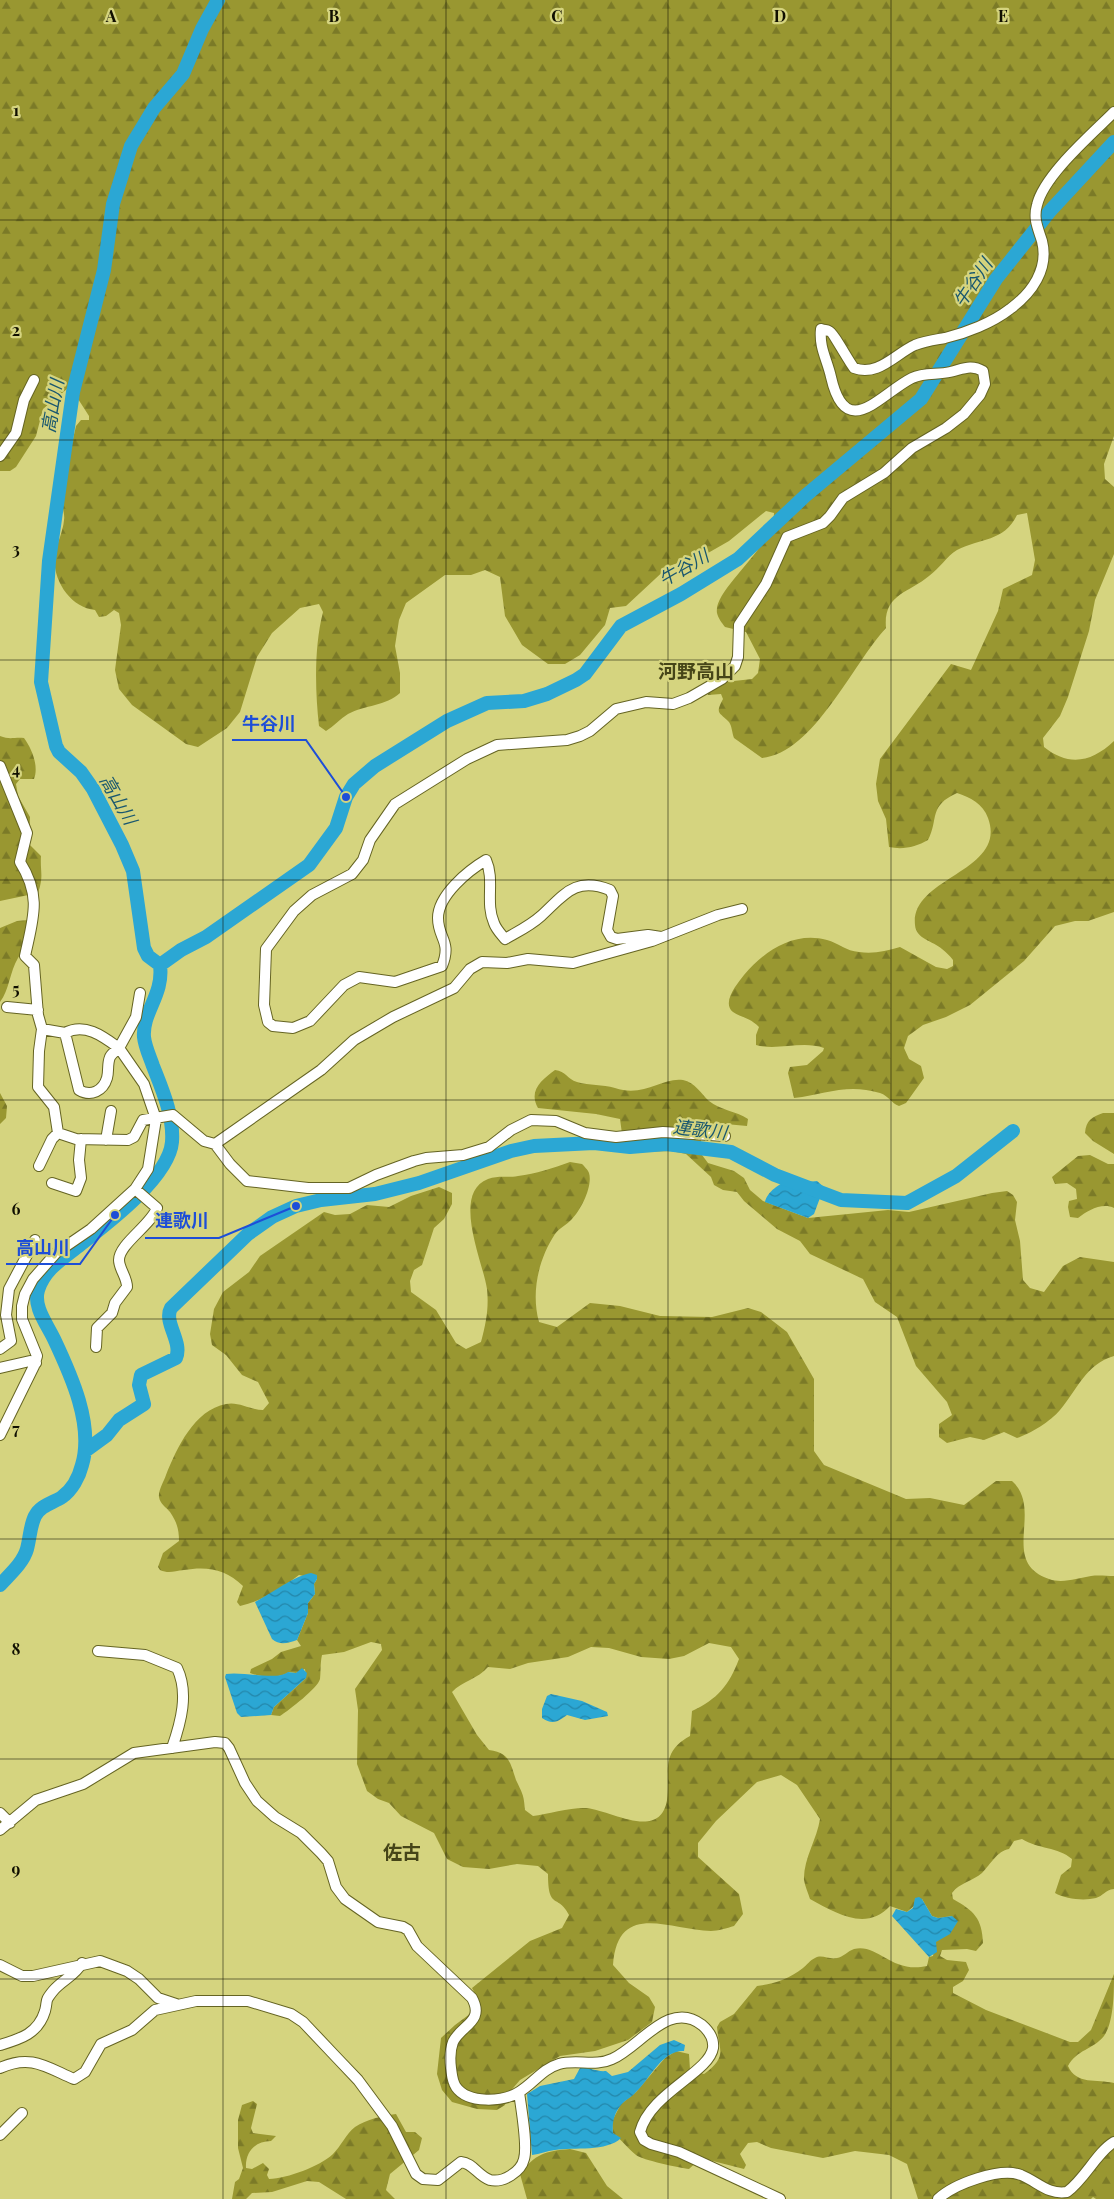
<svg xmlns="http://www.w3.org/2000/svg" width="1114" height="2199" font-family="'Playfair Display','Noto Sans JP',serif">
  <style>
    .forest { fill: url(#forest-firs); fill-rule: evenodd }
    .water { fill: url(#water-waves) }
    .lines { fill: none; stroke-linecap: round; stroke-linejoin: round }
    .river { stroke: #2ba7d4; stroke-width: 14 }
    .minor-casing { stroke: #656423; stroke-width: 12 }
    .minor { stroke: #fff; stroke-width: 10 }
    .grid { fill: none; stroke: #100f00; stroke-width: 1; stroke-opacity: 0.55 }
    .labels { text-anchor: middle; stroke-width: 4.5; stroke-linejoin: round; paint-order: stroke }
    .water-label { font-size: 18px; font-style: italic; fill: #19576f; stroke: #d5d47f }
    .quarter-label { font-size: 19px; font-weight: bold; fill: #464518; stroke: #d5d47f }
    .grid-label { font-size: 16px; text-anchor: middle; font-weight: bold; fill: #100f00; stroke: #d5d47f; stroke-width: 4.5; stroke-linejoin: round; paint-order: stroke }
    .leader { fill: none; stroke: #1d4ed8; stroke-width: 2 }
    .callout-dot { fill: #1d4ed8; stroke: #d5d47f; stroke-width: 2 }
    .callout-label { font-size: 18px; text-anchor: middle; font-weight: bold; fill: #1d4ed8; stroke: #d5d47f; stroke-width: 4.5; stroke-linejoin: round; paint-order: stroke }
  </style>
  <defs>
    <pattern id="forest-firs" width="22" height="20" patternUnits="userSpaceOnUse" patternTransform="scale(1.25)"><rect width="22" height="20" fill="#999731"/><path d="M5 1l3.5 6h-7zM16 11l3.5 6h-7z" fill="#7b7a27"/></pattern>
    <pattern id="water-waves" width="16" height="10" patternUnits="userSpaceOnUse" patternTransform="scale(1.25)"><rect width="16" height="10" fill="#2ba7d4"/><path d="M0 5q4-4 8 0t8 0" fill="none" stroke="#2386aa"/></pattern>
  </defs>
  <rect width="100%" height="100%" fill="#d5d47f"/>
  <path class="forest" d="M 0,0 L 1114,0 L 1114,436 L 1104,464 L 1105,479 L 1114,487 L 1114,554 L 1095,600 L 1089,631 L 1068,697 L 1060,716 L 1043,738 L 1044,747 C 1069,767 1092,762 1114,741 L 1114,912 L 1088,921 L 1075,921 L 1055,926 L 1024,961 L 970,1005 L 946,1017 L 923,1025 L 908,1036 L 904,1048 L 909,1059 L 921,1066 L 924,1078 L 906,1103 L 899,1106 C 891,1103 889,1096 880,1093 C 847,1083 826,1094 794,1098 L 788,1073 L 790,1067 L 807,1065 L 823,1051 L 824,1048 C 802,1040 778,1051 756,1045 L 756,1035 L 759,1027 C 749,1017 742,1018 733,1012 C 721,1002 738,983 744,975 C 764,951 794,931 827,940 C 838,943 846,951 859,952 C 874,954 886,951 900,947 L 936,967 L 947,969 L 953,966 L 953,960 C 950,956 946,952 942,949 C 933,941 916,939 915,925 C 910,877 1008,872 988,818 C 983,804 970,797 957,793 C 928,806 939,819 928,840 C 916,847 903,850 889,847 L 886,819 L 878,801 L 876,784 L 880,759 L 951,664 L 971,670 L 998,611 L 1003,589 L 1032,575 L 1035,560 L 1027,513 L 1017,515 C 1004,542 980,538 957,550 C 947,556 939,569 929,576 C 909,593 883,594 886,628 C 853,663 814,753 762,758 L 734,738 C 732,733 732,726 729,722 C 719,712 715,714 723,699 L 721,694 L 708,695 L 706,689 L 725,682 L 752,679 L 758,673 L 760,659 L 746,632 L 725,627 C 722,623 718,618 717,613 C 713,589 774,548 774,513 L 766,511 L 729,541 L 708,553 L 669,566 L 626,606 L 610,608 L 605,625 L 580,655 L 565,664 L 548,664 L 522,645 L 505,616 L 500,577 L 485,570 L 471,575 L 445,575 L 406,603 L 399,620 L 395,646 L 400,673 L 400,693 C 386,706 365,705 348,714 C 340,719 334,726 326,731 L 319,726 C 315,690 314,647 323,612 L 319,604 L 300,608 L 272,633 L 257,657 L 240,712 L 227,728 L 198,747 L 186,744 L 132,705 L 119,689 L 115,670 L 121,625 L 119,613 L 114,610 L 106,616 L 99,617 L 95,610 C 70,608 51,578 55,554 C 57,543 63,532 64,520 C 65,514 62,508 62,501 C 62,476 71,450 76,426 L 81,420 L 89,420 L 89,416 L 71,388 L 67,389 L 43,409 L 36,436 L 16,467 L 10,471 L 0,471 Z
    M 0,736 C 10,740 14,737 24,738 C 32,749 39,766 34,779 L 20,779 L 16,784 L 18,796 L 30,817 L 29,844 L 41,856 C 40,872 44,876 38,893 L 0,901 Z
    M 28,920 L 35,924 C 40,937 24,947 18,958 C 10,971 9,991 0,1002 L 0,928 L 17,921 Z
    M 555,1070 C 566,1071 567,1079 577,1082 C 590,1086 602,1084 615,1088 C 644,1098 662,1077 683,1080 C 695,1082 701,1094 709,1101 C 720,1110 736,1111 748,1119 L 747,1126 L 715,1123 L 704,1127 L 701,1141 L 702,1155 L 708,1163 L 734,1171 L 744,1178 L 750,1190 L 763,1201 L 808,1218 L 888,1210 L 909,1212 L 992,1193 L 1007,1191 L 1013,1195 L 1017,1202 L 1015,1220 L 1020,1241 L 1023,1280 L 1030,1288 L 1044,1292 L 1063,1266 L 1080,1257 L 1114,1262 L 1114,1356 C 1086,1364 1077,1390 1060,1410 C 1051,1421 1030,1434 1017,1438 L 1004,1432 L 984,1440 L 970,1437 L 947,1443 L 939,1437 L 939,1424 L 952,1415 L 947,1402 L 916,1366 L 897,1317 L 875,1302 L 863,1279 L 810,1254 L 800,1241 L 777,1229 L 744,1201 L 737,1192 L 723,1190 L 714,1185 L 711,1177 L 686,1154 L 671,1151 L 641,1152 L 628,1150 L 623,1141 L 620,1119 L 596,1114 L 538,1108 C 528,1090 542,1080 555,1070 Z
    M 0,1093 L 7,1106 L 6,1118 L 0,1124 Z
    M 1103,1113 L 1114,1113 L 1114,1154 L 1093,1141 L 1085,1133 C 1086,1120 1092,1117 1103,1113 Z
    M 1090,1155 L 1108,1164 L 1114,1164 L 1114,1208 C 1102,1202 1087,1211 1078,1218 L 1070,1217 L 1068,1207 L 1069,1201 L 1077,1199 L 1076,1189 L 1067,1183 L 1055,1184 L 1052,1177 L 1078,1156 Z
    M 570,1162 L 582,1164 C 584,1166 588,1170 589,1173 C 593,1186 581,1210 572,1219 C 567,1225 559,1228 555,1234 C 538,1260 531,1293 539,1322 L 557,1327 L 590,1303 L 620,1306 L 660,1316 L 712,1317 L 748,1308 L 761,1312 L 787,1332 L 814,1379 L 814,1451 L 824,1465 L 906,1499 L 930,1498 L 964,1505 L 996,1481 L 1012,1481 C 1044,1510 999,1562 1049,1579 C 1063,1584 1077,1578 1091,1576 C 1098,1575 1107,1576 1114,1576 L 1114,1889 C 1105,1890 1103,1896 1096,1898 C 1084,1901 1065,1899 1055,1893 L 1061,1875 L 1071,1867 L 1072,1859 C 1058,1847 1038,1849 1022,1839 L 1014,1841 L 1009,1849 C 997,1851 991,1864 982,1873 C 973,1881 959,1883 952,1893 L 953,1899 C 974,1911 982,1918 983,1943 L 976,1951 L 967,1949 L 942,1950 L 940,1956 L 947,1960 L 966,1962 L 969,1970 L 963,1981 L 953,1987 L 953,1993 L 986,2010 L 1070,2042 L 1078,2042 L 1091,2030 L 1114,1974 C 1114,1992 1114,2022 1104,2036 C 1094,2049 1076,2050 1068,2066 C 1076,2085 1097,2079 1114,2083 L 1114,2199 L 1096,2199 L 1093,2197 L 1091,2199 L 918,2199 L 907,2164 L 889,2155 L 855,2151 L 823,2158 L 771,2148 L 757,2142 L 748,2143 L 740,2154 L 746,2165 L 744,2169 L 701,2158 L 689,2169 C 680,2168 642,2160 636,2155 C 627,2148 622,2140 613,2133 L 612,2121 L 621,2104 L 636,2092 L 665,2058 L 676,2051 L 689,2054 L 690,2070 L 704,2074 C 728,2056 719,2051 717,2027 L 720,2022 L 734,2014 L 757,1986 C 774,1984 789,1979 803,1968 C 807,1965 810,1960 815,1958 C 822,1954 829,1960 837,1958 C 843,1957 848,1951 854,1949 C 878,1943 891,1974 927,1966 L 929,1957 L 933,1956 L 935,1943 L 952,1916 L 938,1918 L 932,1916 L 922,1899 L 907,1912 L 890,1906 C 866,1932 836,1913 810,1899 C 808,1893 805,1886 804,1880 C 803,1860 817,1839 820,1819 L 797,1785 L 781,1775 L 757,1782 L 716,1821 L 698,1843 L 698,1857 L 739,1894 L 743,1914 L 734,1926 C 727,1928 718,1931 711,1931 C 669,1930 618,1900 613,1965 L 629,1983 L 649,1997 L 655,2007 L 652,2022 L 628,2040 L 595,2051 L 560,2056 L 520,2080 L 508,2094 L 505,2105 L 497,2110 L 477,2109 L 452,2102 L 442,2090 L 437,2074 L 441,2038 L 455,2025 L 478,2008 L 478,1999 L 472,1988 L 530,1941 L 562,1928 L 569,1915 C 558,1893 548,1911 548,1874 L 538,1866 L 517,1864 L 489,1869 L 463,1867 L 447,1859 L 434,1833 L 401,1816 L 389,1803 L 378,1799 L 367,1791 L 357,1764 L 358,1710 L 355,1689 L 382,1650 L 381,1644 L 371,1642 L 344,1652 L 322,1655 C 320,1664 321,1671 320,1679 C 318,1688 289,1710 280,1716 L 271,1715 L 274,1707 L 306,1678 L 305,1669 L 296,1673 L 289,1672 C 279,1679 260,1677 250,1673 L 251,1669 L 272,1659 L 281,1652 L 301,1646 L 297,1640 L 308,1613 L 308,1603 L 315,1594 L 314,1584 L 317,1579 L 299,1575 C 281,1589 262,1601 240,1606 L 237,1602 L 243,1586 C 226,1569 207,1566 184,1570 C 174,1571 169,1574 160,1570 L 158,1567 L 163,1553 L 179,1541 C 179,1530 177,1522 170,1512 C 166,1507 160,1504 159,1497 C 158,1491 164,1481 166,1475 C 177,1448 194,1410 226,1404 C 238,1401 251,1410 263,1410 L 269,1403 L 258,1382 L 242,1375 L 226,1355 L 212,1345 L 210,1334 L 214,1309 L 223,1292 L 249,1272 L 260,1256 L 324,1212 L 335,1215 L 350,1214 L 367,1205 L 389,1207 L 411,1196 L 439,1187 L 452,1193 L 452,1204 L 444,1219 L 434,1228 L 422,1265 L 414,1270 L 410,1281 L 411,1292 L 436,1310 L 456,1343 L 466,1349 L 481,1342 C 486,1323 489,1308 487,1289 C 483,1262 451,1193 488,1179 C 499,1175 507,1178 518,1176 C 536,1174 553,1168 570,1162 ZM 709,1643 L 731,1647 L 739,1659 C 729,1685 718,1699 692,1711 L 690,1736 C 659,1753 671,1772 667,1800 C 660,1842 611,1810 586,1808 C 573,1807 547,1814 533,1816 L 525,1810 C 524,1794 522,1793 516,1780 C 510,1763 510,1753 489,1750 L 477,1735 L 452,1692 C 462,1681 478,1679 488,1667 L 510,1669 L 528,1663 L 568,1657 L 591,1647 L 609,1648 L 641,1657 L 669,1659 L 684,1656 Z
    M 253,2101 L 257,2104 L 251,2128 L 253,2133 L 276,2136 L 271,2141 C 255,2141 245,2152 246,2168 L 252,2169 L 263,2163 L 269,2169 L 267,2175 L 269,2179 C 288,2178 319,2167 333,2154 C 341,2146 346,2134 355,2127 C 367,2119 382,2116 396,2114 L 406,2132 L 415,2132 L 422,2138 L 419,2150 L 390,2174 L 386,2190 L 395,2199 L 346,2199 L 319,2182 L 307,2181 L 272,2192 L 252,2193 L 246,2199 L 232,2199 L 235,2182 L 239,2179 L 243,2168 L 238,2148 L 238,2120 L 242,2105 Z
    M 570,2149 L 586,2153 L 607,2186 L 623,2199 L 527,2199 L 520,2174 C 535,2154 545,2151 570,2149 Z"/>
  <path class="water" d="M 789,1180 L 797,1183 L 817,1181 L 824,1187 L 814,1214 L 808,1218 L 765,1202 C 767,1192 780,1183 789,1180 Z
    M 311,1573 L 317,1575 L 317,1579 L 314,1584 L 315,1594 L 308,1603 L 308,1613 L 297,1640 C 288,1643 280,1646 272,1639 L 255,1602 C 272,1593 294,1576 311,1573 Z
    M 302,1668 L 307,1673 L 306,1678 L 274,1707 L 271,1715 L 241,1717 L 237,1713 L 225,1677 L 226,1674 C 243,1671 277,1681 288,1672 L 296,1673 Z
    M 551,1694 L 582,1701 L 607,1712 L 608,1716 L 585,1720 L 567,1715 C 558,1722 552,1725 542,1718 L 542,1709 L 547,1696 Z
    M 919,1897 L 922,1899 L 932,1916 L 938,1918 L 952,1916 L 958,1921 L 950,1934 L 936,1942 L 937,1952 L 929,1957 L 892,1916 L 896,1909 L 907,1912 L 913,1908 L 915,1898 Z
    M 674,2040 L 685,2045 L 684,2051 C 662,2050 650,2079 636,2092 C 632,2097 625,2100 621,2105 C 614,2114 612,2122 613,2133 L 621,2138 C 607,2152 574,2147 555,2150 C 547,2151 540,2154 532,2155 L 527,2094 L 540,2086 L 574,2079 L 580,2068 C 590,2067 596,2072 606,2071 L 612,2076 L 628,2072 L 660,2045 Z"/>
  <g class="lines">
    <path class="river" d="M 160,965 L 181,950 L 206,937 L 309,865 L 336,828 L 346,797 L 354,784 L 375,766 L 447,721 L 487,703 L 524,701 L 547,694 L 576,680 L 585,674 L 621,626 L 681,594 L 738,559 L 805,496 L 921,399 L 996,279 L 1050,211 L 1114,142
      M 85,1451 L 107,1435 L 119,1420 L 144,1404 L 139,1385 L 141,1375 L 176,1358 C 183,1342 163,1322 171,1308 L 248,1234 L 272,1217 L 296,1206 L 321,1200 L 375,1194 L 419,1183 L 511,1151 L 534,1146 L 594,1143 L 630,1147 L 666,1144 L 731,1152 L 775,1175 L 841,1200 L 907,1203 L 956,1176 L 1013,1131
      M 0,1585 C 10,1574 23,1563 27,1549 C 30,1538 30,1526 35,1516 C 41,1505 53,1503 62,1497 C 72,1490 79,1477 82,1465 C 94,1425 71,1375 54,1339 C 47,1324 33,1307 38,1290 C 45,1268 64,1258 81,1244 C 108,1223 169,1177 172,1142 C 174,1116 162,1089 153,1066 C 150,1057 145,1047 144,1037 C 142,1012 164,995 160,965 L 148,956 L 144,948 L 133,871 L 122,845 L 93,789 L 81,772 L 59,752 L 56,746 L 41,682 L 49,561 L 73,392 L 104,270 L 113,204 L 131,146 L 154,108 L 183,74 L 202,29 L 218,0"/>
    <g class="minor-casing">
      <path id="minor" d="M 0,456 L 16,433 L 24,400 L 34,380
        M 0,766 L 27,833 L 20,862 C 42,897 33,918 25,956 L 34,965 L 38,1015 L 42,1029 L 39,1051 L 38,1087 L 54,1107 L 58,1133 L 76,1139 L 128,1140 L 134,1137 L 143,1120 L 173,1115 L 204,1141 L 215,1144 L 230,1164 L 247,1181 L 308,1188 L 349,1188 L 376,1175 L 414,1161 L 426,1158 L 463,1155 L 489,1147 L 511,1130 L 531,1120 L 556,1121 L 585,1133 L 616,1137 L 663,1132 L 725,1136
        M 661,937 L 648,935 L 617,939 L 611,937 L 607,930 L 613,896 L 610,890 C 575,876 564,895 541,916 C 530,926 517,932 505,939 C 501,934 496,929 494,923 C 485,903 495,880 486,860 C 469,870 438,895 438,918 C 438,939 452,941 442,966 L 395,982 L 359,977 L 344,985 L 310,1021 L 293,1028 L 273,1026 L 268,1022 L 264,1005 L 266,949 L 294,911 L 312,895 L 352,874 L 363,860 L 370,840 L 395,804 L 467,759 L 497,745 L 567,740 L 580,736 L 590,731 L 616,709 L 646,702 L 673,704 L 689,698 L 722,679 L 735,666 L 738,657 L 739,625 L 766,584 L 787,537 L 823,523 L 830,516 L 843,498 L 884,473 L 912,448 L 946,428 L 964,414 L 980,395 L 985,384 L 983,371 C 971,364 963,369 950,372 C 938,375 924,372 912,378 C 880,394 846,443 831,377 C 827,359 819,348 821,329 C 824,330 826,330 829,331 C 833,332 849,362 854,368 C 878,377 895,354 915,345 C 925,341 934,340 945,338 C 966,333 992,323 1010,309 C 1032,293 1049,269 1042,241 C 1038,228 1033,219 1037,205 C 1044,175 1092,134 1114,112
        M 7,1007 L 38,1010
        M 42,1029 L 65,1033 L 79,1090 C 91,1097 103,1091 107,1078 C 109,1071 107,1064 110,1057 C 112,1053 116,1051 119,1048 C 104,1037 85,1022 65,1033
        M 106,1140 L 111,1111
        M 215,1144 L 321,1070 L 354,1040 L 393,1017 L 454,988 L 470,969 L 482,962 L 507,963 L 528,959 L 573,963 L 652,941 L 718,915 L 742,909
        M 39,1166 L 52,1139 L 58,1133
        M 52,1183 L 76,1191 L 81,1178 L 79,1160 L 81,1139
        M 96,1347 L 97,1328 L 112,1313 L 115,1303 L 127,1287 C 127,1277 119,1269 119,1260 C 119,1244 151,1225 157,1208 L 135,1189
        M 0,1349 L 11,1341 L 6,1315 L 9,1289 L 35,1240
        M 0,1368 L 30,1361 L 36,1363
        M 0,1435 L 34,1366 L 37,1356 L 22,1319 L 22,1306 L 25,1294 L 33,1279 L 56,1253 L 91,1229 L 135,1189 L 148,1169 L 156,1119 L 144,1084 L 119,1048 L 136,1017 L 140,993
        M 98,1651 L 145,1655 L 177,1668 C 189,1693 181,1722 172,1748
        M 0,1813 L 10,1823
        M 0,1830 L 36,1800 L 83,1784 L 134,1753 L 215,1742 L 225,1743 L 229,1748 L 245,1783 L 257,1801 L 275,1817 L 301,1833 L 321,1853 L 328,1861 L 336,1887 L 345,1899 L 378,1922 L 403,1927 L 408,1930 L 417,1946 L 472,1998 C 485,2022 461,2025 453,2042 C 450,2050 450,2060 451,2068 C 452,2075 452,2081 456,2087 C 468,2104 503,2102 519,2092 C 534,2083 542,2069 559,2064 C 577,2059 595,2067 612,2059 C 640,2047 669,1999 702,2025 C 709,2031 714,2039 713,2048 C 709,2073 650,2093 640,2132 L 644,2140 L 651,2144 L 679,2152 L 780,2199
        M 0,1965 L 22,1976 L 33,1976 L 100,1961 L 127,1971 L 139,1979 L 158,1998 L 176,2004
        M 0,2045 C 20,2039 38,2034 45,2011 C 48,2000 44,2002 53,1991 C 62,1980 75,1976 82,1963
        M 0,2068 C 31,2054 46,2067 74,2079 L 85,2072 L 101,2044 L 132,2030 L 155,2010 L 196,2001 L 248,2001 L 291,2014 L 303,2022 L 338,2059 L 358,2080 L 392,2126 L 416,2174 L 423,2179 L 438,2180 L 461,2162 C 473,2163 478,2176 490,2180 C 503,2183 521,2172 524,2159 C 528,2145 521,2108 519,2092
        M 0,2135 L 22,2113
        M 938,2199 C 954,2184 1000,2167 1021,2175 C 1038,2182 1048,2195 1067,2192 C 1085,2179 1097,2152 1114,2142"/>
    </g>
    <use href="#minor" class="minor"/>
  </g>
  <path class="grid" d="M 223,0 L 223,2199M 446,0 L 446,2199M 668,0 L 668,2199M 891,0 L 891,2199M 0,220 L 1114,220M 0,440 L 1114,440M 0,660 L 1114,660M 0,880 L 1114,880M 0,1100 L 1114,1100M 0,1319 L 1114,1319M 0,1539 L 1114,1539M 0,1759 L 1114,1759M 0,1979 L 1114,1979"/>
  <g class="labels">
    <g class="water-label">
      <text transform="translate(973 283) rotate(-56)" y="6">牛谷川</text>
      <text transform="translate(53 406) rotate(-80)" y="6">高山川</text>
      <text transform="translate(684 568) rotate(-30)" y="6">牛谷川</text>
      <text transform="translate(118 800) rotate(60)" y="6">高山川</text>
      <text transform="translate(700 1130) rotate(7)" y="6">連歌川</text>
    </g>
    <g class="quarter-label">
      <text x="696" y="678">河野高山</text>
      <text x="402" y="1859">佐古</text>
    </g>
  </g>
  <g class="grid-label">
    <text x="111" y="22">A</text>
    <text x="334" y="22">B</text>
    <text x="557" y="22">C</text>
    <text x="780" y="22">D</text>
    <text x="1003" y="22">E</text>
    <text x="16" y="116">1</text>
    <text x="16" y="336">2</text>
    <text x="16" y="555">3</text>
    <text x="16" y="775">4</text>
    <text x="16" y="995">5</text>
    <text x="16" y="1215">6</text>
    <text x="16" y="1435">7</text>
    <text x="16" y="1655">8</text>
    <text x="16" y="1875">9</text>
  </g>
  <path class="leader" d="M346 797L306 740H232M296 1206L219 1238H145M115 1215L80 1264H6"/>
  <g class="callout-dot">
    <circle cx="346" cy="797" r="5"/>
    <circle cx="296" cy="1206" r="5"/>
    <circle cx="115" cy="1215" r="5"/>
  </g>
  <g class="callout-label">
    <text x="269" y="730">牛谷川</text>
    <text x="182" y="1227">連歌川</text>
    <text x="43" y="1254">高山川</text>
  </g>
</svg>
